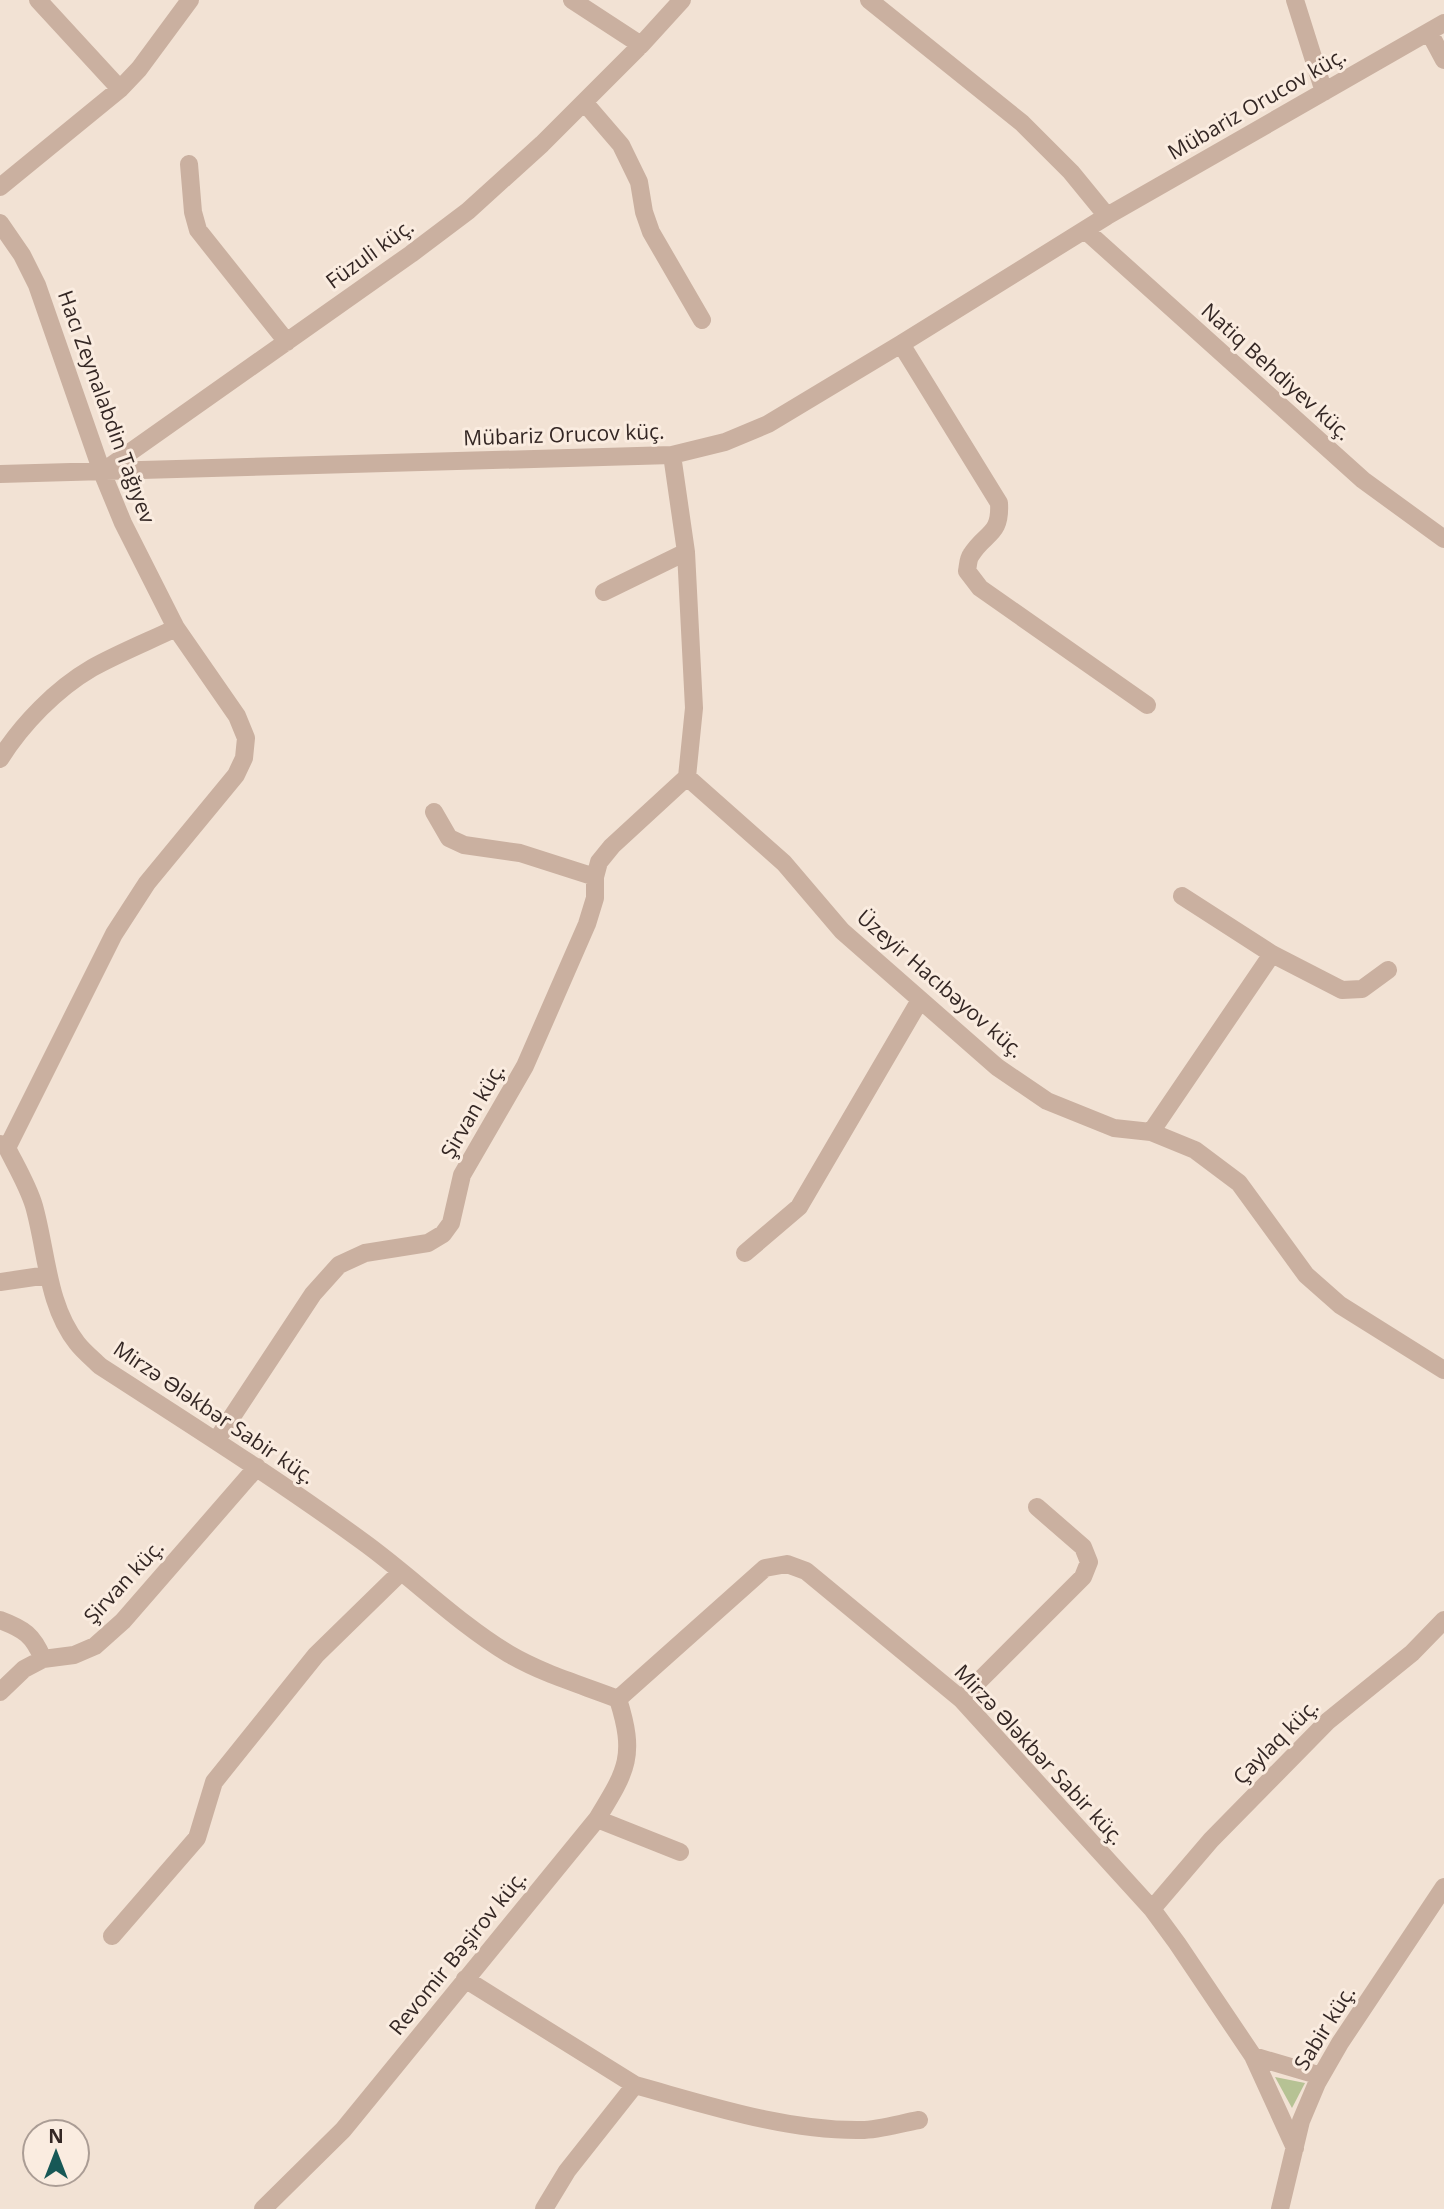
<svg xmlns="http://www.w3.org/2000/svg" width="1444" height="2209" font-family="'Open Sans',sans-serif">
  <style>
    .green { fill: #b6c294 }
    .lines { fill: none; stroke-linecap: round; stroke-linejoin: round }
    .minor { stroke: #cab0a0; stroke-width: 18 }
    .labels { text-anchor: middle; stroke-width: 6; stroke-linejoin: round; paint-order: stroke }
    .street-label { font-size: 21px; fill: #342724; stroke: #faece0 }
  </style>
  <rect width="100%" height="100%" fill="#f2e2d4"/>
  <path class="green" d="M 1275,2077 L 1305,2083 L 1292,2108 Z"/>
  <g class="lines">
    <path class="minor" d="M 38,0 L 120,89
      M 572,0 L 641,45
      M 869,0 L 1022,123 L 1071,172 L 1107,216
      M 1295,0 L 1324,92
      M 1429,32 L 1444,60
      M 584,102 L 621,145 L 639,182 L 644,212 L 651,232 L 702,320
      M 189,164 L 193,212 L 198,230 L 287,342
      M 0,187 L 120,89 L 139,69 L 190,0
      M 0,223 L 22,255 L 37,285 L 102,472 L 123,523 L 176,628 L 237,716 L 246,738 L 244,758 L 236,775 L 147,883 L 114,934 L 7,1148
      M 1085,230 L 1363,480 L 1444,539
      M 901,344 L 999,503 C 1001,536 985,532 971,555 C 968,559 968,566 967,571 L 980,588 L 1147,705
      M 672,455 L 686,552 L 694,708 L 687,777 L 784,863 L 842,931 L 997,1067 L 1047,1101 L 1114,1128 L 1151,1132 L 1195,1150 L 1239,1183 L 1306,1275 L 1340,1305 L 1444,1370
      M 102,472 L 411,254 L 468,211 L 542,144 L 641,45 L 682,0
      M 0,474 L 672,455 L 725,442 L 768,424 L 901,344 L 1107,216 L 1444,23
      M 604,592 L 686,552
      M 0,759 C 22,724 56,689 92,668 C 119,653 149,641 176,628
      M 434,812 L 449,838 L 464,845 L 520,853 L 595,877
      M 1182,896 L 1272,954 L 1342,990 L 1362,989 L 1388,970
      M 1151,1132 L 1272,954
      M 0,1144 L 7,1148 C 16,1166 28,1186 34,1206 C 47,1252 47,1305 77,1343 C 84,1352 93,1359 100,1366 C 188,1423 277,1479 362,1541 C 412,1577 456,1622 509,1654 C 543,1674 582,1685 618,1699 L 765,1568 L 787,1564 L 806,1571 L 961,1699 L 1152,1909 L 1177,1943 L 1253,2056
      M 745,1253 L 799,1207 L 920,1000
      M 0,1282 L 48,1275
      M 216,1441 L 313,1294 L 339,1265 L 365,1253 L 428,1243 L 443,1234 L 451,1223 L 462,1175 L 525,1066 L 587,924 L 595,898 L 595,877 L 599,862 L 612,846 L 687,777
      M 0,1620 C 24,1629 33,1635 43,1659
      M 0,1692 L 24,1669 L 43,1659 L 74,1655 L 95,1646 L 123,1621 L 257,1467
      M 961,1699 L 1083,1577 L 1089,1562 L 1083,1547 L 1037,1507
      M 597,1819 L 680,1852
      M 1152,1909 L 1211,1840 L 1328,1721 L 1412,1653 L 1444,1620
      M 112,1936 L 197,1838 L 214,1782 L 316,1655 L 401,1572
      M 465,1979 L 635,2085
      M 1295,2148 L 1253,2056 L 1321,2076
      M 263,2209 L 343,2130 L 597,1819 C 627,1770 636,1756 618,1699
      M 544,2209 L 567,2171 L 635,2085 C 708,2105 785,2131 861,2130 C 880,2130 901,2123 919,2120
      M 1280,2209 L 1301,2121 L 1317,2083 L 1340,2043 L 1444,1887"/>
  </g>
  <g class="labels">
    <g class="street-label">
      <text transform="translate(1257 104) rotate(-30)" y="7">Mübariz Orucov küç.</text>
      <text transform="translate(370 254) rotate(-36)" y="7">Füzuli küç.</text>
      <text transform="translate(1276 372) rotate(42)" y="7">Natiq Behdiyev küç.</text>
      <text transform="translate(106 407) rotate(70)" y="7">Hacı Zeynalabdin Tağıyev</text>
      <text transform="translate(564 435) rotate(-2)" y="7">Mübariz Orucov küç.</text>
      <text transform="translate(940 984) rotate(41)" y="7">Üzeyir Hacıbəyov küç.</text>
      <text transform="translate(473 1111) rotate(-60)" y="7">Şirvan küç.</text>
      <text transform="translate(214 1413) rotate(34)" y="7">Mirzə Ələkbər Sabir küç.</text>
      <text transform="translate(124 1582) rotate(-47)" y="7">Şirvan küç.</text>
      <text transform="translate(1276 1742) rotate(-45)" y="7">Çaylaq küç.</text>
      <text transform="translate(1039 1755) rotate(47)" y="7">Mirzə Ələkbər Sabir küç.</text>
      <text transform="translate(458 1953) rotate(-51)" y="7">Revomir Bəşirov küç.</text>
      <text transform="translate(1325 2028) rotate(-58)" y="7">Sabir küç.</text>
    </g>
  </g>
  <g transform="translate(56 2153)"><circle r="33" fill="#faece0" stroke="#ab9d95" stroke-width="2"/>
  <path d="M0-5L12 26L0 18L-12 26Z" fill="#175856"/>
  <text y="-10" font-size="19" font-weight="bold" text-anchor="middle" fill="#342724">N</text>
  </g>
</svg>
